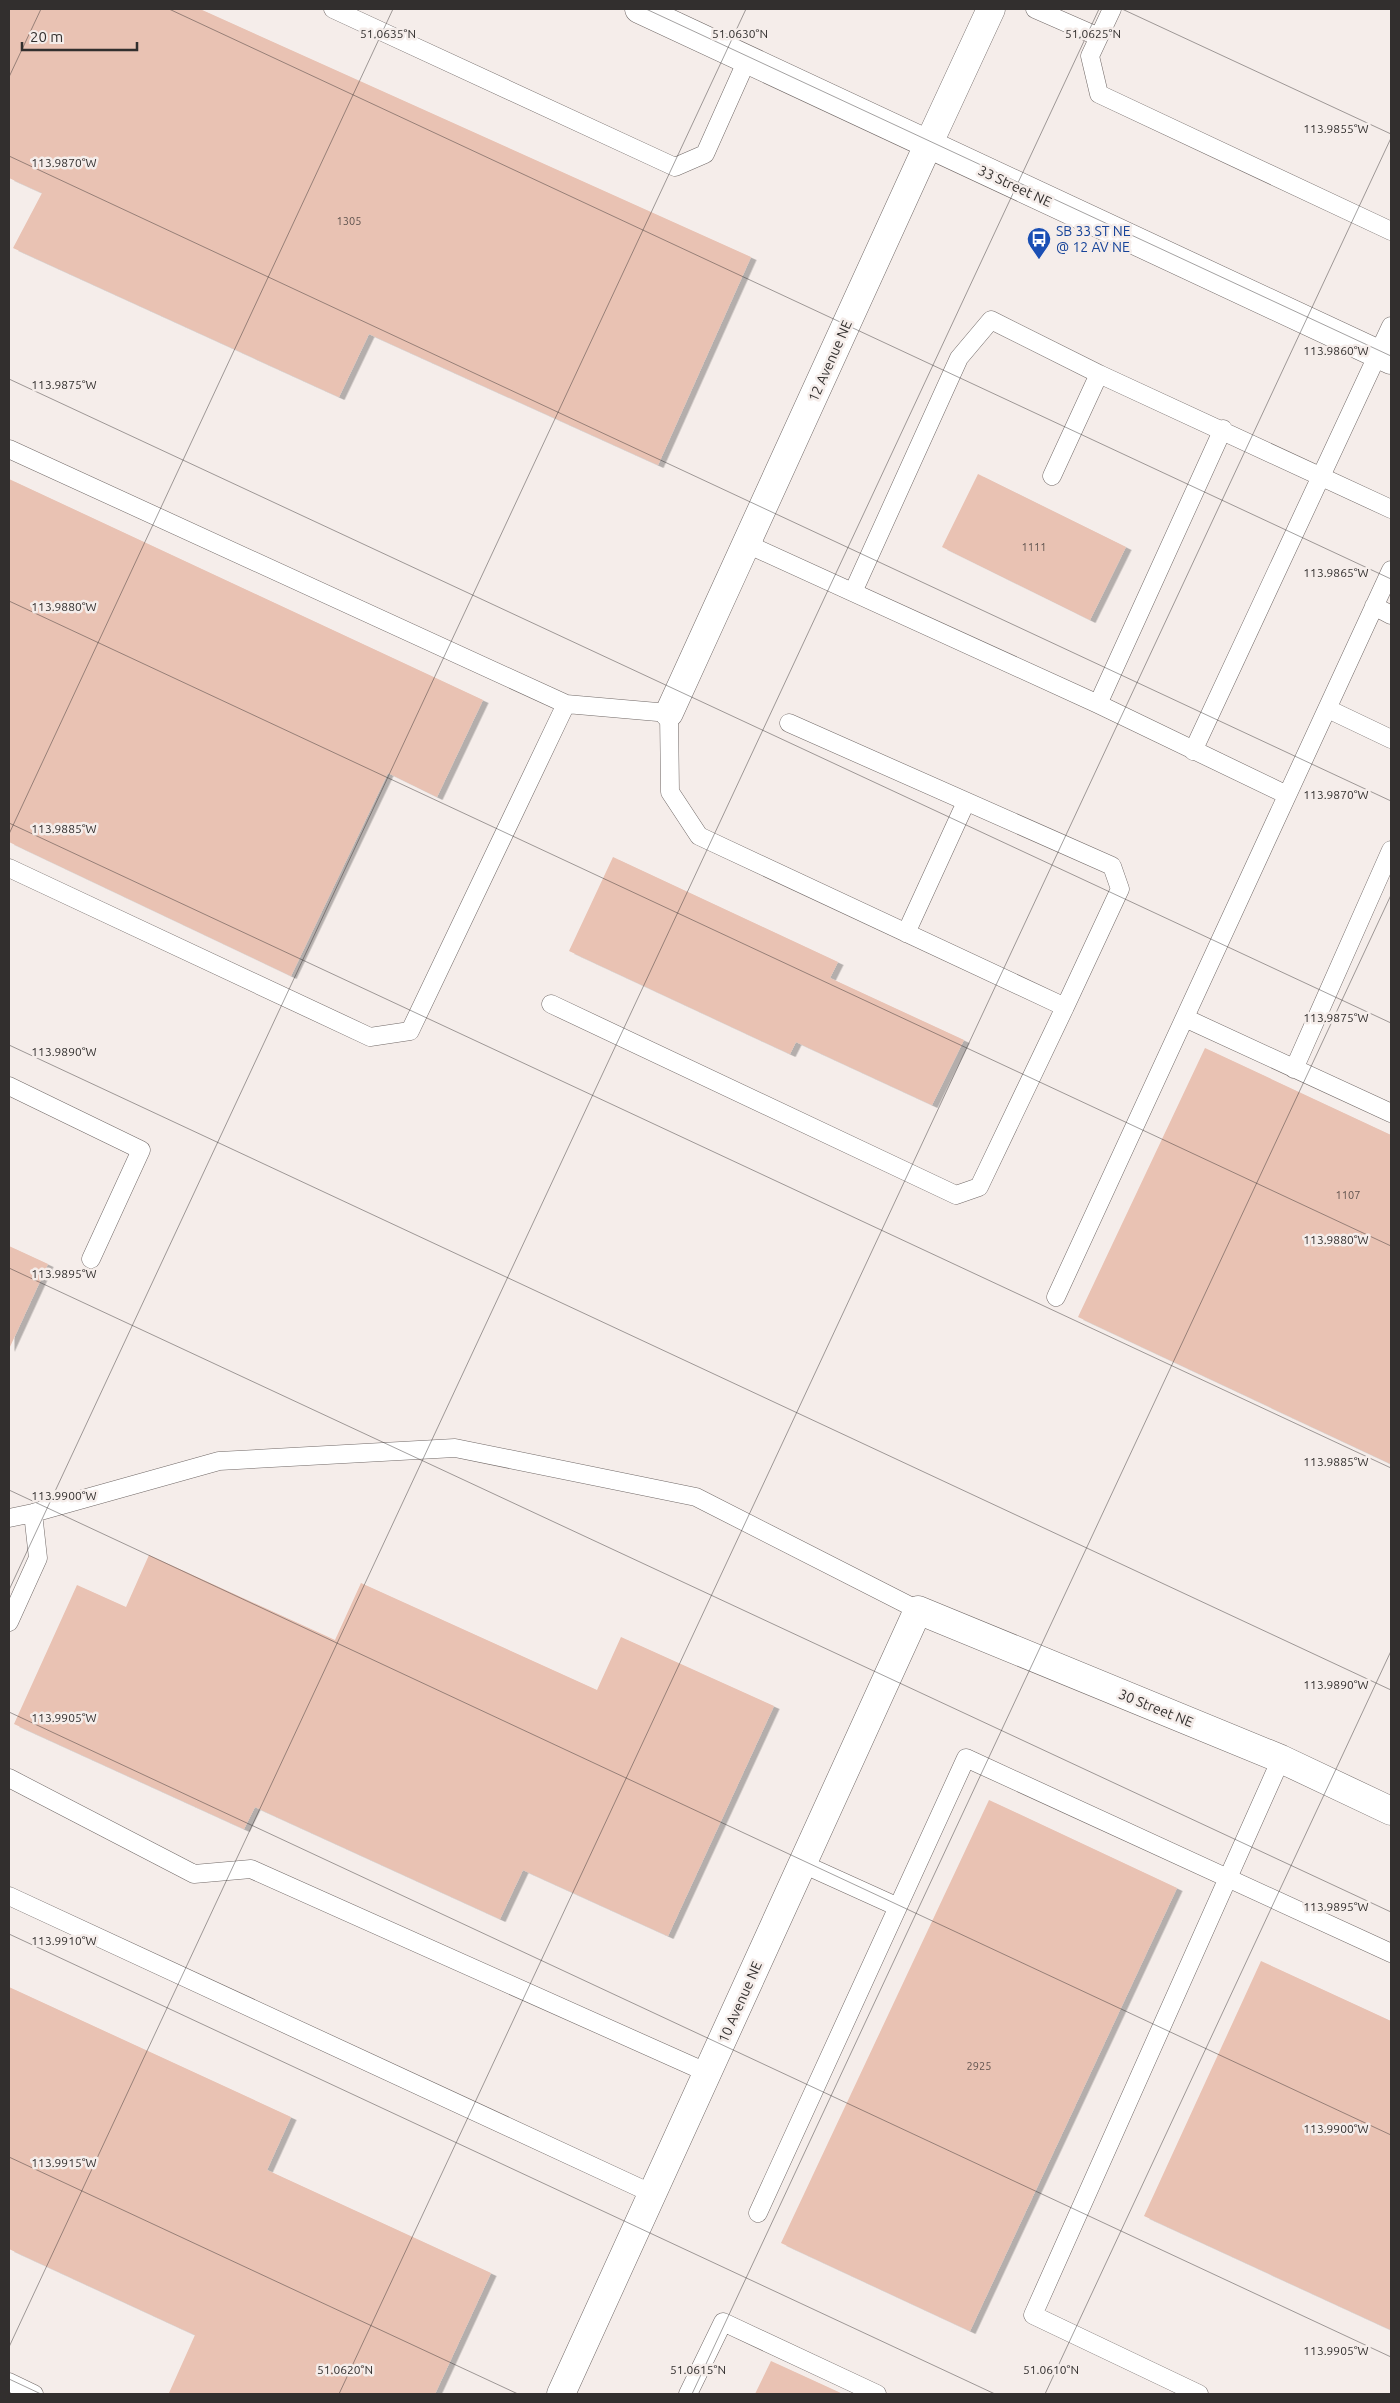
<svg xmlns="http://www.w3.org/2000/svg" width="1400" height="2403" font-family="Ubuntu,sans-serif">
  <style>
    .building { fill: #e9c2b3; filter: url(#shadow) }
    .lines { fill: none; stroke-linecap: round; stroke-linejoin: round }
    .lane-casing { stroke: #716967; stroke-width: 19 }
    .street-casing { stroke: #716967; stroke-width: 29 }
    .secondary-casing { stroke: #716967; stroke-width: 29 }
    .lane { stroke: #fff; stroke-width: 18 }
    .street { stroke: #fff; stroke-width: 28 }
    .secondary { stroke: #fff; stroke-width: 28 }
    .ticks { fill: none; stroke: #322f2e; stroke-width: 1; stroke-opacity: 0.45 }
    .labels { text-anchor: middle; stroke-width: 5; stroke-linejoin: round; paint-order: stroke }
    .number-label { font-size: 11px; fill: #60544f }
    .street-label { font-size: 14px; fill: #322f2e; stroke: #f5edea }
    .transit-label { font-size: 14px; fill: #164399; stroke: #f5edea; text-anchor: start }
    .ticks-label { font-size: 12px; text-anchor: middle; fill: #322f2e; stroke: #f5edea; stroke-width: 5; stroke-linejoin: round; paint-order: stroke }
  </style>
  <defs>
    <filter id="shadow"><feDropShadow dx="5.5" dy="3" stdDeviation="0" flood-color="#0004"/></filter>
  </defs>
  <rect width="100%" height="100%" fill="#f5edea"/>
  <path class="building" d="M 9,9 L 200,9 L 751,257 L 658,465 L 369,334 L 339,397 L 13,248 L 42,193 L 9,178 Z
    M 978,474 L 1126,547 L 1090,620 L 942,547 Z
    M 9,479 L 483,700 L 437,797 L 388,773 L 291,976 L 9,842 Z
    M 613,857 L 838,962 L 830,978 L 964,1040 L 932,1105 L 796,1042 L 790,1054 L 569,951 Z
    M 1205,1048 L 1391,1135 L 1391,1464 L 1078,1317 Z
    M 9,1246 L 48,1264 L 9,1349 Z
    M 149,1555 L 335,1640 L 361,1583 L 597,1690 L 621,1637 L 774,1706 L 668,1936 L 523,1870 L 500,1919 L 255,1807 L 244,1829 L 14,1724 L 77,1585 L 126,1607 Z
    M 989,1800 L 1177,1888 L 970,2331 L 781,2243 Z
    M 1261,1961 L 1391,2021 L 1391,2330 L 1144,2216 Z
    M 9,1987 L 291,2117 L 267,2170 L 491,2273 L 435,2394 L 171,2394 L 169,2393 L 195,2335 L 9,2249 Z
    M 771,2361 L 843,2394 L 755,2394 Z"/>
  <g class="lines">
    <g class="lane-casing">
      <path id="lane" d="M 333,9 L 675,167 L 705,154 L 747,60
        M 1035,9 L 1099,37
        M 1112,9 L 1090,56 L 1099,94 L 1391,231
        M 9,449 L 566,704 L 669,713 L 670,792 L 699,836 L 1065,1007 L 979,1187 L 956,1195 L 551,1004
        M 1052,476 L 1099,374
        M 747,544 L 1098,704 L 1287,795
        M 853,592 L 959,358 L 991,320 L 1099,374 L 1391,509
        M 1374,606 L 1391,615
        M 1098,704 L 1223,429
        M 1328,709 L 1391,739
        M 789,723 L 1112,866 L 1120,889 L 1065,1007
        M 1193,751 L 1391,326
        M 9,868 L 370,1037 L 410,1031 L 566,704
        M 906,933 L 966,802
        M 1185,1018 L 1391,1113
        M 1294,1069 L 1391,850
        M 9,1086 L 141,1150 L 91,1259
        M 1056,1297 L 1391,570
        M 9,1518 L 33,1513 L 219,1461 L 455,1448 L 696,1497 L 918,1610
        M 9,1622 L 38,1558 L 33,1513
        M 9,1778 L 194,1874 L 251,1869 L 708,2073
        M 803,1864 L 898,1907
        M 9,1896 L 653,2194
        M 758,2213 L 966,1758 L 1391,1953
        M 9,2382 L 34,2394
        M 688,2394 L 723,2322 L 877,2394
        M 1199,2394 L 1033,2315 L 1281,1759"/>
    </g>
    <g class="street-casing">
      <path id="street" d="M 669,713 L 928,145
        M 561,2394 L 918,1610 L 1281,1759 L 1391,1811"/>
    </g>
    <g class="secondary-casing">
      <path id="secondary" d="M 639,9 L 1391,360
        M 928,145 L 991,9"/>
    </g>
    <use href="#lane" class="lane"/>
    <use href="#street" class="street"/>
    <use href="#secondary" class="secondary"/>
  </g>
  <path class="ticks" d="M 169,9 L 1391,579M 646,9 L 1391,356M 1122,9 L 1391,134M 9,77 L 41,9M 9,156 L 1391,801M 9,379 L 1391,1023M 9,601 L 1391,1246M 9,823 L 1391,1468M 9,834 L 393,9M 9,1045 L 1391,1690M 9,1268 L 1391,1912M 9,1490 L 1391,2135M 9,1590 L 746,9M 9,1712 L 1391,2357M 9,1934 L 995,2394M 9,2157 L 518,2394M 9,2347 L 1099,9M 9,2379 L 41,2394M 339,2394 L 1391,138M 692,2394 L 1391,895M 1045,2394 L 1391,1651"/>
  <defs>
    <g id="bus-pin" transform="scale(1.25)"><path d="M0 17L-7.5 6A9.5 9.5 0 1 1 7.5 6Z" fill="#1a4fb4" stroke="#f5edea"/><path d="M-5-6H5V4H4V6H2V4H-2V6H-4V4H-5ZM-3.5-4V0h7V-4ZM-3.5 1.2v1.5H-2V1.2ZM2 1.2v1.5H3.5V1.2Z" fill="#fff"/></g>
  </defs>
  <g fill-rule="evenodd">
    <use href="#bus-pin" x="1039" y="239"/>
  </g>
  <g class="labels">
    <g class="number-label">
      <text x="349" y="225">1305</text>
      <text x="1034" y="551">1111</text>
      <text x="1348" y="1199">1107</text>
      <text x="979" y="2070">2925</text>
    </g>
    <g class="street-label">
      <text transform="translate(1015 186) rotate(25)" y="5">33 Street NE</text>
      <text transform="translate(830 361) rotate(-66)" y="5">12 Avenue NE</text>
      <text transform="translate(1156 1708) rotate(22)" y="5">30 Street NE</text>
      <text transform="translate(740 2002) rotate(-66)" y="5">10 Avenue NE</text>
    </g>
    <g class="transit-label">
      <text x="1056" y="236">SB 33 ST NE<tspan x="1056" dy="16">@ 12 AV NE</tspan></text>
    </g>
  </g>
  <g class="ticks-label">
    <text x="388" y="38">51.0635°N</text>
    <text x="740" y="38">51.0630°N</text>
    <text x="1093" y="38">51.0625°N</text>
    <text x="1336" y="133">113.9855°W</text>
    <text x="64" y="167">113.9870°W</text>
    <text x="1336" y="355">113.9860°W</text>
    <text x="64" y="389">113.9875°W</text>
    <text x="1336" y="577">113.9865°W</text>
    <text x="64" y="611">113.9880°W</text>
    <text x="1336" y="799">113.9870°W</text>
    <text x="64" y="833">113.9885°W</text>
    <text x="1336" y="1022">113.9875°W</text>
    <text x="64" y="1056">113.9890°W</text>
    <text x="1336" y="1244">113.9880°W</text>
    <text x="64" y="1278">113.9895°W</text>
    <text x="1336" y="1466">113.9885°W</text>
    <text x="64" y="1500">113.9900°W</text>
    <text x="1336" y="1689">113.9890°W</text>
    <text x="64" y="1722">113.9905°W</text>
    <text x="1336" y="1911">113.9895°W</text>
    <text x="64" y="1945">113.9910°W</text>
    <text x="1336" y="2133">113.9900°W</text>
    <text x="64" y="2167">113.9915°W</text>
    <text x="1336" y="2355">113.9905°W</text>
    <text x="345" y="2374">51.0620°N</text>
    <text x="698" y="2374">51.0615°N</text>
    <text x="1051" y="2374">51.0610°N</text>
  </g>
  <rect width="1400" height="2403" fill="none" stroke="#322f2e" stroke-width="20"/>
  <path d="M22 42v8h115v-8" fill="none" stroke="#322f2e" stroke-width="2.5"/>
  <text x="30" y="42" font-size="15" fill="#322f2e" stroke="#f5edea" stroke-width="4" paint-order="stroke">20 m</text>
</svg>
